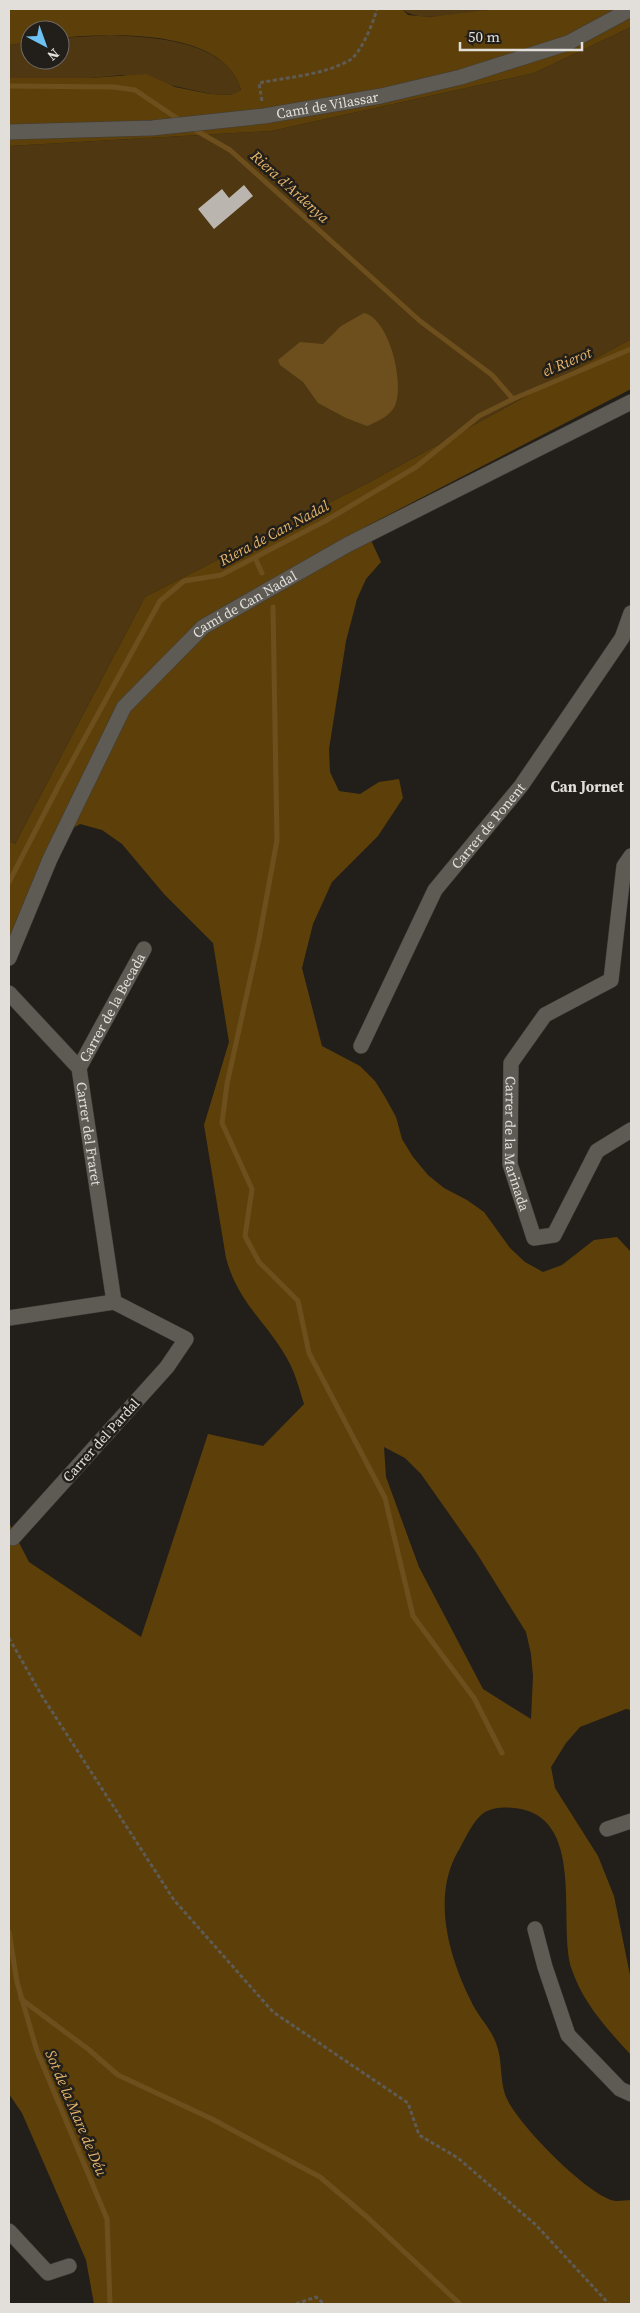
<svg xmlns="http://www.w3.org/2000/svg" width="640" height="2313" font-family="'Source Serif 4',serif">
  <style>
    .green { fill: #4e3711 }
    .forest { fill: #5d4009; fill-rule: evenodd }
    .water { fill: #6d4f1d }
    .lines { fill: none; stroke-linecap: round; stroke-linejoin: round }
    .stream { stroke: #6d4f1d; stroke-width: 5 }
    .building { fill: #bab5ae }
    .minor-casing { stroke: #3f3c38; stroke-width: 16 }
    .path { stroke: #5e5a55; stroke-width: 3; stroke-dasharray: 4 2.5; stroke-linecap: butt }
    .minor { stroke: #5e5a54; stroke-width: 15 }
    .labels { text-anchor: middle; stroke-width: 5; stroke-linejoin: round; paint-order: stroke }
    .street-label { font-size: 14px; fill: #e2dfdb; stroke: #221e19 }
    .water-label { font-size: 15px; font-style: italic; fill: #e5b56b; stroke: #221e19 }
    .neighbourhood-label { font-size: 15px; font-weight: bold; fill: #e2dfdb; stroke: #221e19 }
  </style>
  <rect width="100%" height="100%" fill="#221e19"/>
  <path class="green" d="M 402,9 L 497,9 C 475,12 418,25 402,9 Z
    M 631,27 L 631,339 L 366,484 L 145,597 L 15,844 L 9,841 L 9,146 L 271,131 L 534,73 Z
    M 110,35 C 152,37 228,40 241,90 L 232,95 L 211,94 L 123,75 L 90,78 L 9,78 L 9,45 L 30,42 L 30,60 L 60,60 L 60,38 Z"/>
  <path class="forest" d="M 9,9 L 402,9 L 408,15 L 430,17 L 497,9 L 631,9 L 631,27 L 534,73 L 271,131 L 9,146 L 9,78 L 90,78 L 146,74 L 175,87 L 210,94 L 231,95 L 241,90 C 225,28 109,33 60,38 L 60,30 L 30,30 L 30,42 L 9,45 Z
    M 631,339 L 631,389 L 365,527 L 381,562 L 366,579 L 357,599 L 346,641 L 329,749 L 330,772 L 339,791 L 360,794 L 379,782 L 399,779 L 403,798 L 378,836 L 332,882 L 313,924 L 302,968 L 322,1046 L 360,1066 L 375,1081 L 385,1097 L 396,1117 L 402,1139 L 413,1157 L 428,1175 L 444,1188 L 467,1200 L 484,1212 L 510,1248 L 525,1262 L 543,1272 L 562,1265 L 594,1240 L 617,1237 L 631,1252 L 631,1710 L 626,1709 L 580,1727 L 566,1743 L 551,1767 L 555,1788 L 598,1856 L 614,1896 L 631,1980 L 631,2055 C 608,2030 583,2003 572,1970 C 557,1927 586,1822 521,1809 C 509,1807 496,1806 485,1812 C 474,1819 466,1837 460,1848 C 431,1894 448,1955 471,2001 C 478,2017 492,2029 497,2046 C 503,2063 499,2084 508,2101 C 522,2128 582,2189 611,2200 C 617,2202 625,2200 631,2200 L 631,2304 L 94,2304 L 86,2260 L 22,2113 L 9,2094 L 9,1523 L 29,1562 L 141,1637 L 208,1434 L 263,1446 L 304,1404 C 300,1391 296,1376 290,1364 C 269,1323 239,1306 226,1258 L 204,1125 L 229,1042 L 213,943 L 164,894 L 122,844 L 102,830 L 80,824 L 59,836 L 39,868 L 9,939 L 9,841 L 15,844 L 145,597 L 366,484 ZM 384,1447 L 405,1458 L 421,1474 L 476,1552 L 526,1632 L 531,1654 L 533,1676 L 531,1719 L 483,1689 L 419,1567 L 386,1477 Z"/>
  <path class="water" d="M 364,313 C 390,319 405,385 395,406 C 390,416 377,422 367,426 L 346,418 L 318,403 L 303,382 L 280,365 L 278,360 L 300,342 L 323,344 L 341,326 Z"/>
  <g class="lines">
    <path class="stream" d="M 9,86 L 114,87 L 135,90 L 181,121
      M 190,127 L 230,150 L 420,321 L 492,375 L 513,399
      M 255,558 L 262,573
      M 273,607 L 277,840 L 259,939 L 227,1084 L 222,1123 L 252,1189 L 245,1236 L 259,1262 L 298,1301 L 309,1353 L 385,1498 L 413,1616 L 474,1698 L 502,1753
      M 9,882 L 59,785 L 160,601 L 184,581 L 221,575 L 327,520 L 416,467 L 479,416 L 513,399 L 631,349
      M 9,1932 L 17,1982 L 37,2051 L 107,2219 L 110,2304
      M 21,1999 L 88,2049 L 118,2075 L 212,2119 L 320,2177 L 367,2217 L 460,2304"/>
  </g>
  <path class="building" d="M 244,185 L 253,196 L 214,229 L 198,209 L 222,189 L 229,198 Z"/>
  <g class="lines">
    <g class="minor-casing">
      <g id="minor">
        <path id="s1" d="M 9,132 L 152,128 L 264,116 L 381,96 L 461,77 L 568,43 L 631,9"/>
        <path id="s2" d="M 631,856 L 624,866 L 611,980 L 545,1015 L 511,1063 L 510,1164 L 534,1238 L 554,1235 L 597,1151 L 631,1130"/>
        <path id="s3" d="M 9,958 L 50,859 L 124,707 L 203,627 L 347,545 L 631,402"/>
        <path id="s4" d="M 9,993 L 79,1068 L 114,1302"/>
        <path id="s5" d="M 361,1046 L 435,890 L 521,786 L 622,638 L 631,613"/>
        <path id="s6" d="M 79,1068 L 144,949"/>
        <path d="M 9,1318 L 114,1302 L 186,1339 L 167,1367 L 13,1538"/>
        <path d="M 607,1829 L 631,1821"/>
        <path d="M 535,1929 L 545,1967 L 568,2035 L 620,2089 L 631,2094"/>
        <path d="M 9,2231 L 48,2273 L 69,2266"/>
      </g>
    </g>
    <path class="path" d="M 262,101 L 259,83 C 288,77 324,75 350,60 C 361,53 374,21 377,9
      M 9,1638 L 42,1696 L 174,1900 L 273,2012 L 408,2103 L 419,2135 L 458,2158 L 536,2225 L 609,2304
      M 296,2304 L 316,2297 L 324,2304"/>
    <use href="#minor" class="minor"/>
  </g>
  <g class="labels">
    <g class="street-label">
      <text dy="5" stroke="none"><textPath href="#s1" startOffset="320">Camí de Vilassar</textPath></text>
      <text dy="5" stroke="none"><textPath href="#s3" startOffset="436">Camí de Can Nadal</textPath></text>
      <text dy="5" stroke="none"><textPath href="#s5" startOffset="256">Carrer de Ponent</textPath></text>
      <text dy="5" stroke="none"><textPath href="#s6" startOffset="69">Carrer de la Becada</textPath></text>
      <text dy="5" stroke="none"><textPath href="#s4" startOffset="169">Carrer del Fraret</textPath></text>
      <text dy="5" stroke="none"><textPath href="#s2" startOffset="342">Carrer de la Marinada</textPath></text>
      <text transform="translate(101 1440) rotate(-48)" y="5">Carrer del Pardal</text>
    </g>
    <g class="water-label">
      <text transform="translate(290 187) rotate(42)" y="5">Riera d'Ardenya</text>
      <text transform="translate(567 362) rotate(-23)" y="5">el Rierot</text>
      <text transform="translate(274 533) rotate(-28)" y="5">Riera de Can Nadal</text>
      <text transform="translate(76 2113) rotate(67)" y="5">Sot de la Mare de Déu</text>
    </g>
    <g class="neighbourhood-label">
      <text x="587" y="792">Can Jornet</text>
    </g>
  </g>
  <rect width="640" height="2313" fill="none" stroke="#e2dfdb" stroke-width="20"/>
  <g transform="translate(45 45) rotate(139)"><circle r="24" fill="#221e19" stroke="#6f6b67"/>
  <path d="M0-4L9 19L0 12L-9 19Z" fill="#6ec2f3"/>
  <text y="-8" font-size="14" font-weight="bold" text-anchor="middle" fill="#e2dfdb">N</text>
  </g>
  <path d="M460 42v8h122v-8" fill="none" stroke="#e2dfdb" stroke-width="2.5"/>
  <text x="468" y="42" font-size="15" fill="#e2dfdb" stroke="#221e19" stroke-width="4" paint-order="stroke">50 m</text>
</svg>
